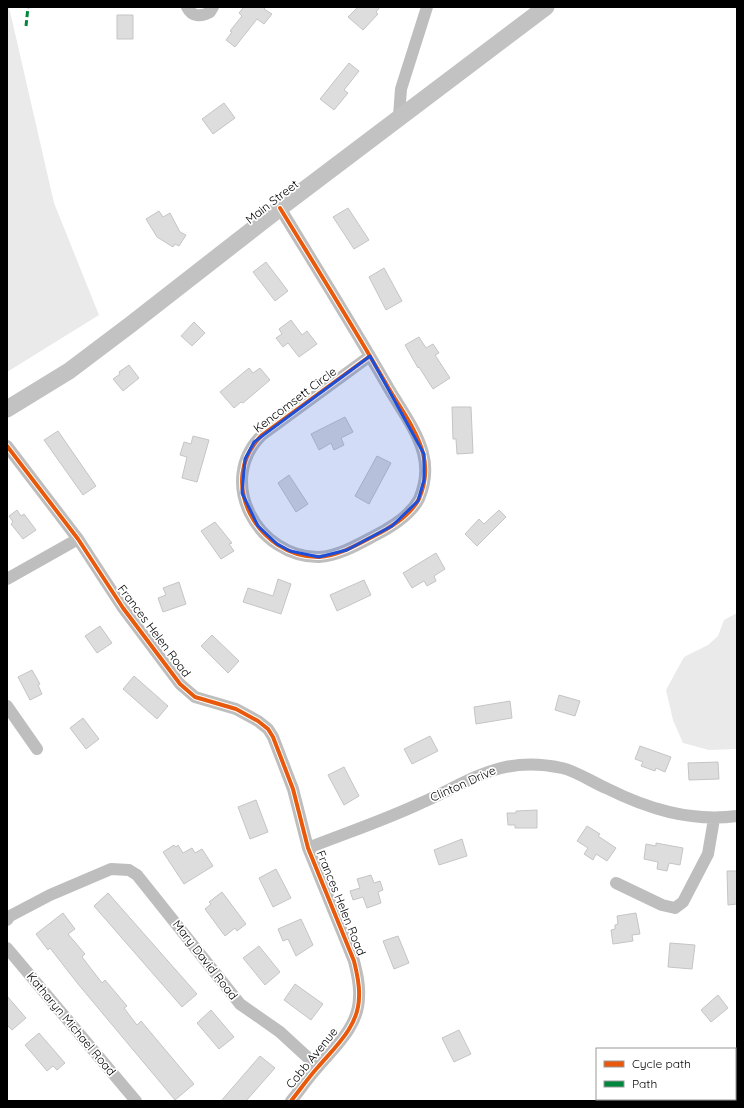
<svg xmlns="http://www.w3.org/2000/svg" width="744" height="1108" font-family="Quicksand,sans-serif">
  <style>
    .green { fill: #eaeaea }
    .building { fill: #ddd; stroke: #c5c5c5 }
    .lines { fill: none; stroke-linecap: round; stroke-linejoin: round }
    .street { stroke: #bebebe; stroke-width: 12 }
    .secondary { stroke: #c2c2c2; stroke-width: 17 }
    .quiet { stroke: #00873e; stroke-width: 3; stroke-dasharray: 6 3; stroke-linecap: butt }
    .cycleway-casing { stroke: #fff; stroke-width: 6 }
    .cycleway { stroke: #e8590c; stroke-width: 4 }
    .marked { fill: #1d4ed8; fill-opacity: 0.2; stroke: #1d4ed8; stroke-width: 3; stroke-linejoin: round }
    .labels { text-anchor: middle; stroke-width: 3.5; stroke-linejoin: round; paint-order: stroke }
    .street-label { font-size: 12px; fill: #000; stroke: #fff }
  </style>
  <rect width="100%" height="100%" fill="#fff"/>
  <path class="green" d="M 7,7 L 9,7 L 54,203 L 99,315 L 7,372 Z
    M 737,613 L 737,749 L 709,750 L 683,743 L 673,720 L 666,690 L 684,657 L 708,645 L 718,636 L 724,620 Z"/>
  <path class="building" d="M 242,7 L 266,7 L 264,9 L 272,14 L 264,24 L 257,19 L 235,47 L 226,40 L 232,32 L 230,31 L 242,16 L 239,13 L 243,8 Z
    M 358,7 L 380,7 L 376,12 L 378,14 L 363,30 L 348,17 Z
    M 117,15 L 133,15 L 133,39 L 117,39 Z
    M 349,63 L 359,71 L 344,90 L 348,93 L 334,110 L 320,99 Z
    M 224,103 L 235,118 L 213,134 L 202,119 Z
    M 348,208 L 369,240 L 354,249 L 333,217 Z
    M 159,211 L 163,217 L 170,213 L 180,232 L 186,235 L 179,246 L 175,244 L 173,247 L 157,237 L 146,219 Z
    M 266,262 L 288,291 L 275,301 L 253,272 Z
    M 384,268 L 402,301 L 386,310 L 369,277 Z
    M 291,320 L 302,335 L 307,331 L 317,344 L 299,357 L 288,343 L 283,347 L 276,338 L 282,334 L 279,329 Z
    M 194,322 L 205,333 L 192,346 L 181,336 Z
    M 419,337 L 426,348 L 433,344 L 439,353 L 435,355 L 450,378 L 433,389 L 419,367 L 418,368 L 405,345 Z
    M 129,365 L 139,378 L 123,391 L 113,379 L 120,374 L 119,372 Z
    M 249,368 L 253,373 L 260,368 L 270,380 L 243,403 L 241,402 L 234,408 L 220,392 Z
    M 452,407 L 471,407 L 473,453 L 457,454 L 456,439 L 453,439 Z
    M 345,417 L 353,432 L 341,438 L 344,445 L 334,450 L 331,443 L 319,450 L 311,434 Z
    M 58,431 L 96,486 L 83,495 L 44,440 Z
    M 193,436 L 209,440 L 197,482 L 182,478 L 187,457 L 180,455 L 184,442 L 191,444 Z
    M 377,456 L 391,463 L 369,504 L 355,496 Z
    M 289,475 L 308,504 L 296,512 L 278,483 Z
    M 17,510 L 21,516 L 24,514 L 36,530 L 23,539 L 11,524 L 13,522 L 9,516 Z
    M 499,510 L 506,517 L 477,546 L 465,534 L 479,519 L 484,524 Z
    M 215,522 L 232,543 L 229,544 L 234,551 L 221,559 L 201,531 Z
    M 436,553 L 445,569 L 434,576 L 436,581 L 427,586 L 424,581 L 412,588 L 403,573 Z
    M 278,579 L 291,584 L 281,614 L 243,602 L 248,588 L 273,596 Z
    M 364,580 L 371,595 L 337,611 L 330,595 Z
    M 179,582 L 186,604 L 163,612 L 158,598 L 166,595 L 163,588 Z
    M 100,626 L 112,643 L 97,653 L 85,636 Z
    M 212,635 L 239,661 L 228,673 L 201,646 Z
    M 32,670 L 40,684 L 38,685 L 42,694 L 30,700 L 18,677 Z
    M 134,676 L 168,706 L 157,719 L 123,689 Z
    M 559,695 L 580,701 L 575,716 L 555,710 Z
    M 510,701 L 512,718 L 476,724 L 474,707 Z
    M 83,718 L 99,739 L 86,749 L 70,728 Z
    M 430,736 L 438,751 L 412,764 L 404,749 Z
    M 640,746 L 671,757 L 665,772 L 656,768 L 655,771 L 641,766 L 643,762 L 635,759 Z
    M 718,762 L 719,779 L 689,780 L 688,763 Z
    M 344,767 L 359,796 L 344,805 L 328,775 Z
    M 256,800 L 268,832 L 250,839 L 238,807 Z
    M 537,810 L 537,828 L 515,828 L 515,825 L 508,825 L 507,813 L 516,813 L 516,811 Z
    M 587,826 L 600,834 L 598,836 L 616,848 L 607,861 L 596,854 L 593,860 L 584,854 L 588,848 L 577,841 Z
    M 462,839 L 467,856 L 439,865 L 434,850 Z
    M 656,843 L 683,848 L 680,865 L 669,863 L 667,871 L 657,869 L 658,862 L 644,859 L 646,844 L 656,846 Z
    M 174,845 L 176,847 L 178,845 L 183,853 L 192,848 L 195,853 L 202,849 L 213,866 L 184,884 L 163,852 Z
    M 276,869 L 291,898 L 273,907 L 259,878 Z
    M 727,871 L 737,871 L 737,904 L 728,905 Z
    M 371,875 L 374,883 L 380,881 L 383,890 L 378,892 L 381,903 L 367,908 L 363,897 L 353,900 L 350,891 L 360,888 L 357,879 Z
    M 222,892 L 246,924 L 237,931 L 235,928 L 225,936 L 205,909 L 211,904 L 209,902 Z
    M 108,893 L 197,994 L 182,1007 L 94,906 Z
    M 63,913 L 75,929 L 68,934 L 85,954 L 82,957 L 102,983 L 105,980 L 127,1006 L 124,1008 L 137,1025 L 141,1021 L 194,1084 L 175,1100 L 78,984 L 50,948 L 48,950 L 36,934 Z
    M 636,913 L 640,934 L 632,935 L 633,941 L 613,944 L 611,930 L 615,929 L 615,925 L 618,924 L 617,916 Z
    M 301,919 L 313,945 L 296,956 L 288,939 L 283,941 L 278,929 Z
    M 398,936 L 409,963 L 394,969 L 383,941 Z
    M 670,943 L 695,945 L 692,969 L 668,967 Z
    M 259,946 L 280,972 L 265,985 L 243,958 Z
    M 295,984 L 323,1004 L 311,1020 L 284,1000 Z
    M 718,995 L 728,1008 L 711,1022 L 701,1010 Z
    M 7,996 L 26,1018 L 12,1030 L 7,1025 Z
    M 211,1010 L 234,1037 L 219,1049 L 197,1023 Z
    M 459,1030 L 471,1054 L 454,1062 L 442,1038 Z
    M 39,1033 L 65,1063 L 57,1070 L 53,1066 L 47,1071 L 25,1045 Z
    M 260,1056 L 275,1068 L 246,1101 L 221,1101 Z"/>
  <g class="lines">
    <path class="street" d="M 187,7 C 192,17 201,17 210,12 L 213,7
      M 399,116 L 401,89 L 427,7
      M 280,208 C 316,267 353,326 388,387 C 400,408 417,430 423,453 C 427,468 425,485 419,499 C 410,516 390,528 374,536 C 357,545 338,556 319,557 C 258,558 215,481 262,435 L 370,356
      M 7,446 L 78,539 L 123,608 L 180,684 L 195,697 L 236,709 L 258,721 L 268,729 L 273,737 L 293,789 L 308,848 L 354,961 C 357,973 360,985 359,997 C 359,1026 335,1047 318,1067 C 308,1078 300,1090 291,1101
      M 7,579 L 78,539
      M 7,706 L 37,749
      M 308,848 C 346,833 385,820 421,803 C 473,780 501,755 562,768 C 576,771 592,782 606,788 C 648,809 690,822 737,816
      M 616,883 L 662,905 L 675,908 L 683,902 L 708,854 L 714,819
      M 7,920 L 10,916 L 50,895 L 111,869 L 129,870 L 137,875 L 240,1004 L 280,1032 L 318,1067
      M 7,948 L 136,1101
      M 735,1060 L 737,1058
      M 705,1101 L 706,1099"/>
    <path class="secondary" d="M 7,409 L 69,371 L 130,325 L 280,208 L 546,7"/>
    <path class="quiet" d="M 26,26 L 28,7"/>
    <g class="cycleway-casing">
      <path id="cycleway" d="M 280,208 C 316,267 353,326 388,387 C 400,408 417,430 423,453 C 427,468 425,485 419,499 C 410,516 390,528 374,536 C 357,545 338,556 319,557 C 258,558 215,481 262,435 L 370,356
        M 7,446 L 78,539 L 123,608 L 180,684 L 195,697 L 236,709 L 258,721 L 268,729 L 273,737 L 293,789 L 308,848 L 354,961 C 357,973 360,985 359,997 C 359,1026 335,1047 318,1067 C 308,1078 300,1090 291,1101"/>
    </g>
    <use href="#cycleway" class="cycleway"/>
  </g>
  <path class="marked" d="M 370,356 L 424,454 L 424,480 L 418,501 L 392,526 L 347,550 L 319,557 L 290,551 L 277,544 L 258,526 L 242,493 L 245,459 L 254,442 Z"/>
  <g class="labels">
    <g class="street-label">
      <text transform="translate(272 202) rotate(-38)" y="4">Main Street</text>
      <text transform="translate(295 400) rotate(-37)" y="4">Kencomsett Circle</text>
      <text transform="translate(154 631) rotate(53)" y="4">Frances Helen Road</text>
      <text transform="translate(463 784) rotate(-24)" y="4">Clinton Drive</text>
      <text transform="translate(341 903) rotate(68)" y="4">Frances Helen Road</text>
      <text transform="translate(205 960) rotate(52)" y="4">Mary David Road</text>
      <text transform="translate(71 1024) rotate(50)" y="4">Katharyn Michael Road</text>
      <text transform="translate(312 1058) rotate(-51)" y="4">Cobb Avenue</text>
    </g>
  </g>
  <rect width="744" height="1108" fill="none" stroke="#000000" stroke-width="16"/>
  <rect x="596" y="1048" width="140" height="52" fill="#ffffff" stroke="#999999"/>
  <rect x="604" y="1061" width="20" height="6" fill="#e8590c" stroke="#999999"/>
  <text x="632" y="1068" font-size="12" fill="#000000">Cycle path</text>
  <rect x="604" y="1081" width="20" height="6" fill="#00873e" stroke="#999999"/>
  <text x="632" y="1088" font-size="12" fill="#000000">Path</text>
</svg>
